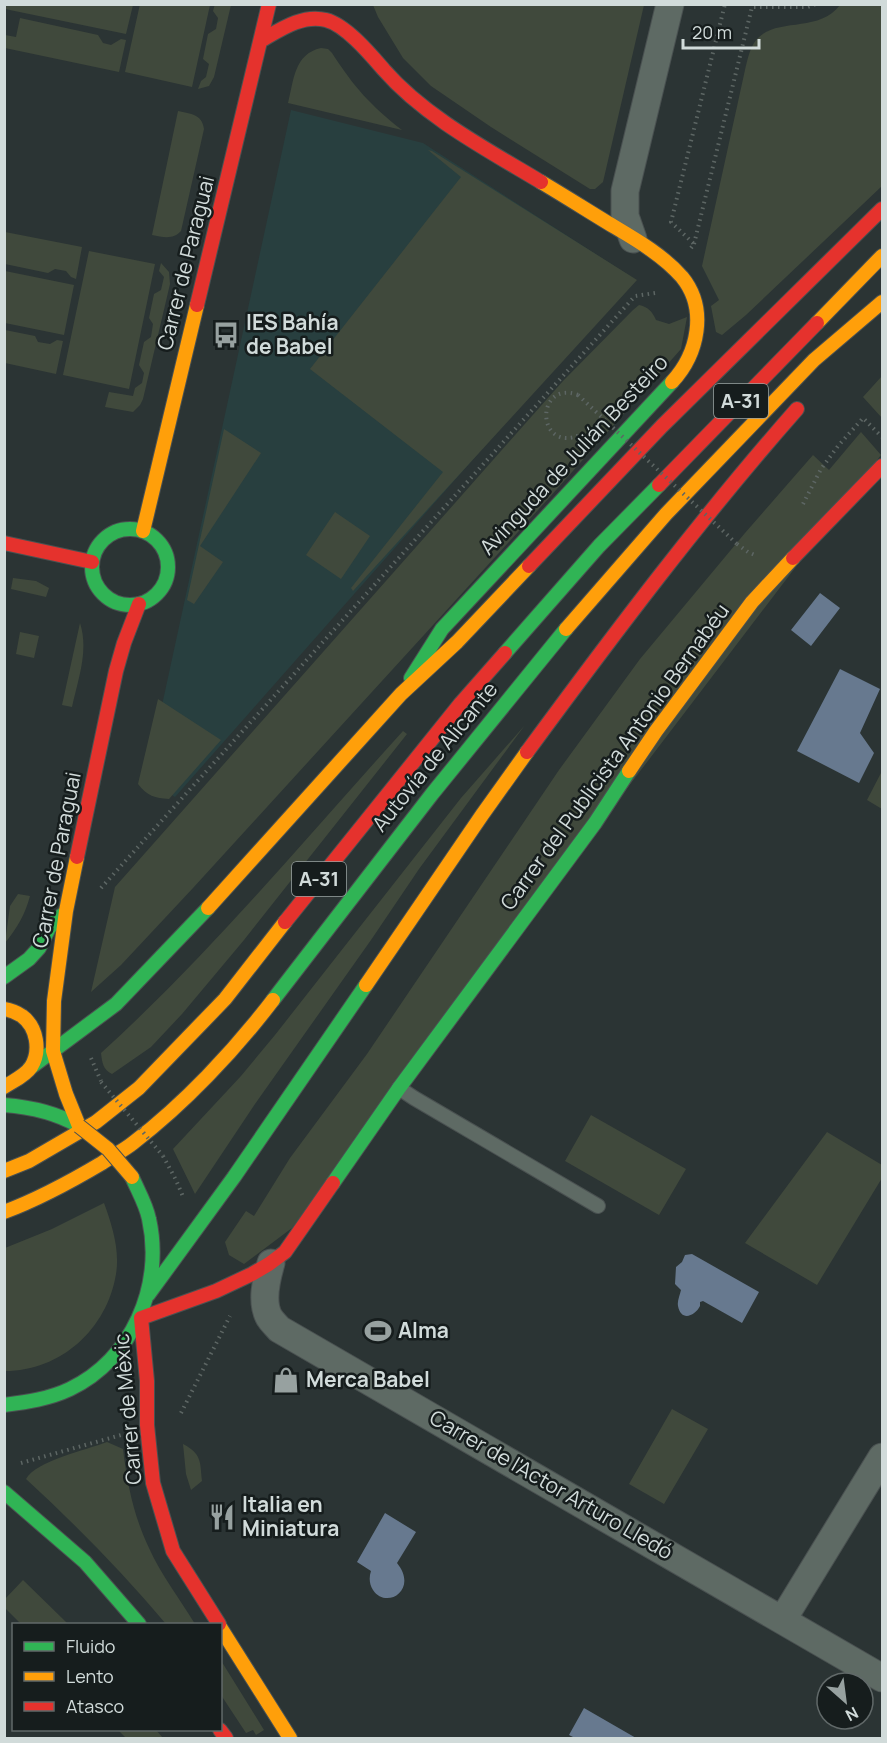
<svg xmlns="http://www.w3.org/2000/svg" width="887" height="1743" font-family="Manrope,sans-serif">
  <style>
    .built { fill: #283f3f }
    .green { fill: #40493c }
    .water { fill: #67798f }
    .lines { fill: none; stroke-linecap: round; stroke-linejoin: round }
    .lane-casing { stroke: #4a5151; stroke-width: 16 }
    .street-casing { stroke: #4a5151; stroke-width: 29 }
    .fast-casing { stroke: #4a5151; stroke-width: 16 }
    .slow-casing { stroke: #4a5151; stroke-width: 16 }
    .jam-casing { stroke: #4a5151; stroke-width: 16 }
    .path { stroke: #5d6664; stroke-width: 4; stroke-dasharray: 1.5 4.5; stroke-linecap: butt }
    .lane { stroke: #5e6a64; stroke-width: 14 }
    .street { stroke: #5e6a64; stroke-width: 27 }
    .fast { stroke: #30b455; stroke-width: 14 }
    .slow { stroke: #ff9f0a; stroke-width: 14 }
    .jam { stroke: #e5322d; stroke-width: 14 }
    .slow-bridge-casing { stroke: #4a5151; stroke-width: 16; stroke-linecap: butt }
    .path-bridge { stroke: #5d6664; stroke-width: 4; stroke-dasharray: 1.5 4.5; stroke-linecap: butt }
    .slow-bridge { stroke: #ff9f0a; stroke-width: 14 }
    .labels { text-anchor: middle; stroke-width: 5; stroke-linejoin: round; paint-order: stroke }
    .shield { fill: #161d1d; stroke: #99a2a1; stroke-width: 1.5 }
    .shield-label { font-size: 20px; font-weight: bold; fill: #d1dbda }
    .street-label { font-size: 21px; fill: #d1dbda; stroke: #161d1d }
    .poi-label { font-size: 21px; font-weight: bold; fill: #d1dbda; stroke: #161d1d; text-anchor: start }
  </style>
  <rect width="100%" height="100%" fill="#2b3434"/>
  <path class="built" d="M 291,110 L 423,143 L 633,278 L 175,797 L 146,779 Z"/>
  <path class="green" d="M 5,4 L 133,4 L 133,5 L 126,34 L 5,9 Z
    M 140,4 L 210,5 L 192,87 L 125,72 Z
    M 215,4 L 231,5 L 214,77 L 209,86 L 198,89 L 201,81 L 206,77 L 209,64 L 203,59 L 208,34 L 216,29 L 218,18 L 213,11 Z
    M 373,5 L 644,5 L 603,182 L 595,189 L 590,189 L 491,127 L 431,86 L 403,58 L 378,17 Z
    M 840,5 L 882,5 L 882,186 L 746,315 L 722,335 L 716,332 L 711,306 L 719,300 L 702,266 L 745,70 C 747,62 749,51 754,43 C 772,15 817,35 840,5 Z
    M 20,18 L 98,35 L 103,43 L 111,45 L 121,39 L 126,40 L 119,72 L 5,48 L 5,35 L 16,37 Z
    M 321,48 L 328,49 L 332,53 C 354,87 370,105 402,130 L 288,103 C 294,80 294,54 321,48 Z
    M 178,111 C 191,114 202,114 204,129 L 181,231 C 173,240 163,237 152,235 Z
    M 428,150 L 432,151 L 637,280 L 353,591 L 351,588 L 443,472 L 310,369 L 461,177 Z
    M 5,232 L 82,247 L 76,279 L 71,277 L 66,271 L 55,269 L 48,273 L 5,264 Z
    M 89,251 L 155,264 L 129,389 L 63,375 Z
    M 161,263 L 169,272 L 170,284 L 143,399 L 140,405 L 133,412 L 105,407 L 109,392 L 133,396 L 135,388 L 142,383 L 144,373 L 139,365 L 144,342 L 151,337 L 153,324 L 149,318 L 154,294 L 161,290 L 164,277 L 159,271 Z
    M 5,271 L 74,285 L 64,335 L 5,323 Z
    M 639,305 C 648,307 652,311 656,320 L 669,324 L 687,317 L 681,349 L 549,498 L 193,888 L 121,965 L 91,992 L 115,887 L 563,381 L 633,310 Z
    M 5,330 L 35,336 L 38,342 L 50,344 L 57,340 L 63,341 L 56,374 L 5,363 Z
    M 882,376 L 882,418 L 863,397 Z
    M 224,429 L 261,453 L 200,546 L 223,562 L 194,604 L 187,600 Z
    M 861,432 L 881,455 L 292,1228 L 244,1264 L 229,1255 L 225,1242 L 246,1211 L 254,1216 L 290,1158 L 367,1054 L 559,770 L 640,659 L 745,533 L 813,455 L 829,470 Z
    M 335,512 L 370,536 L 341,579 L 306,555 Z
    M 13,578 L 36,581 L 49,588 L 46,597 L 11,589 Z
    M 80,623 C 89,651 78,679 72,707 L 62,705 Z
    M 20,632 L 39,636 L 34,658 L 16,654 Z
    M 158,699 L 221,740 L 169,799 C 155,798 147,796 138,784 Z
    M 525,725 L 419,869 L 371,940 L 255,1104 L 195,1194 L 173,1149 L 241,1076 L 275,1035 L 461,798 Z
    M 403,731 L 407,734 L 244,940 L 182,1014 L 151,1047 L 112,1074 C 103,1070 102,1062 101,1053 C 210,954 304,840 403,731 Z
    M 882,771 L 882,809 L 867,800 Z
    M 18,894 L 30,896 C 25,915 17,928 5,943 L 10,906 Z
    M 591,1115 L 686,1169 L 659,1215 L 565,1161 Z
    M 827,1132 L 882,1165 L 882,1178 L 817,1285 L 745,1243 Z
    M 104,1203 C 112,1225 120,1250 116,1274 C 107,1329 61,1371 5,1371 L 5,1248 L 52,1229 Z
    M 672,1409 L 708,1429 L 664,1504 L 629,1484 Z
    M 107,1442 L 123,1449 C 127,1483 134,1517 149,1548 C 161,1575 180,1599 195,1624 L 166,1624 C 123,1573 76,1525 26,1479 C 36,1461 86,1450 107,1442 Z
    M 183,1444 C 202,1454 200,1462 202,1481 L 191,1490 L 186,1474 Z
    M 23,1580 L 65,1621 L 68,1624 L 21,1624 L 5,1608 L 5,1599 Z
    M 220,1659 L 264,1730 L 256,1735 L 253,1730 L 246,1733 L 221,1695 Z
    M 118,1730 L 156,1730 L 163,1738 L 126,1738 Z"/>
  <path class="water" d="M 820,593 L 840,608 L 811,646 L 791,630 Z
    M 840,669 L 880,689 L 860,733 L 874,753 L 859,783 L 797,751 Z
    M 692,1254 L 759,1292 L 742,1323 L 703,1301 L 700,1302 L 700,1306 C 695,1316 681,1322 678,1306 C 677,1301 680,1295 681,1290 L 675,1284 L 676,1267 L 682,1262 L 685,1255 Z
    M 385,1513 L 416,1532 L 397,1563 C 419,1590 386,1610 373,1590 C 369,1584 369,1577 371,1571 L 357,1562 Z
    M 584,1708 L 636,1738 L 575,1738 L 569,1735 Z"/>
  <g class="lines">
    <g class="lane-casing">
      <path id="lane" d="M 399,1088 L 414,1098 L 598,1206"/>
    </g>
    <g class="street-casing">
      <path id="street" d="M 633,239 L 625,216 L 625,191 L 670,4
        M 271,1263 C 266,1280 261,1302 269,1317 C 272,1322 276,1325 279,1329 L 882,1678
        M 783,1619 L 882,1457"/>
    </g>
    <g class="fast-casing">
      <path id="fast" d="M92 567a38 38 0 1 1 76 0a38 38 0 1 1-76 0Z
        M 505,653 L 599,546 L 659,485
        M 411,678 L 442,629 L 672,382
        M 4,977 L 29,959 L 39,948 L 49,928 L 62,915
        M 273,1000 L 432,794 L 566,629
        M 30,1068 L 116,1004 L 208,908
        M 4,1105 C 31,1107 55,1112 79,1126
        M 333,1183 L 399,1088 L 595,823 L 629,771
        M 148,1295 L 234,1177 L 366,985
        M 4,1405 C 27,1402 49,1399 70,1389 C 132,1359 164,1286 149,1219 C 146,1204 138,1191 132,1177
        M 4,1492 L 85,1562 L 139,1624"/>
    </g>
    <g class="slow-casing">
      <path id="slow" d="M 541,182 C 563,195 585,209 608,223 C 633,238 662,254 682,277 C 708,309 698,354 672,382
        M 817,323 L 882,256
        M 143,531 L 197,305
        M 566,629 L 666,514 L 814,360 L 882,302
        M 629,771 L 656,731 L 752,602 L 793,558
        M 77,857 L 66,911 L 54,1001 L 53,1051 L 66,1094 L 79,1126
        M 208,908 L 401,694 L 457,642 L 529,566
        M 366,985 L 482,815 L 527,752
        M 4,1009 C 10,1010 16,1012 22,1016 C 37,1027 41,1051 31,1067 C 25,1076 13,1081 4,1087
        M 4,1171 L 29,1161 L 96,1122 L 139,1088 L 225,999 L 285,922
        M 4,1212 C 39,1199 70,1182 102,1163 C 112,1156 123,1151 133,1143 C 184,1104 234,1051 273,1000
        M 220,1627 L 290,1738"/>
    </g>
    <g class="jam-casing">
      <path id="jam" d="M 262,40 C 281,29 303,14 326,20 C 346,25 371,55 384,70 C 425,117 488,150 541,182
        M 197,305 L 269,4
        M 659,485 L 817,323
        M 4,543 L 92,562
        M 793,558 L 882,466
        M 529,566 L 662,426 L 882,209
        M 527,752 C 613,635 701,518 797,409
        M 77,857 L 116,671 L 124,643 L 139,604
        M 285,922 L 461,703 L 505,653
        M 141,1318 L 216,1291 L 252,1274 L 269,1264 L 285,1252 L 333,1183
        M 141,1318 L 147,1381 L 147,1425 L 153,1483 L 173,1551 L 219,1624
        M 220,1730 L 226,1738"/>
    </g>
    <path class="path" d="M 694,244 L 752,7 L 808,7 L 816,4
      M 691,248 L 694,244 L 671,222 L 725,4
      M 578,395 C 534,379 536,456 582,434
      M 803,504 L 821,469 L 838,446 L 863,418 L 882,437
      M 737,544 L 748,552 L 757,556
      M 101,888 L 635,296 L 655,293
      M 91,1058 L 101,1081
      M 163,1156 L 176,1180 L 184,1199
      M 181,1413 L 230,1316
      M 21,1463 L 121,1435"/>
    <use href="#lane" class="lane"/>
    <use href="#street" class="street"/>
    <use href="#fast" class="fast"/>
    <use href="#slow" class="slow"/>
    <use href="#jam" class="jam"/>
    <g class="slow-bridge-casing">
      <path id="slow-bridge" d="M 79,1126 L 108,1149 L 132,1177"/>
    </g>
    <path class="path-bridge" d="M 578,395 L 737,544
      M 101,1082 L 163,1156"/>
    <use href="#slow-bridge" class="slow-bridge"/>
  </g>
  <defs>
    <g id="bus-bare" transform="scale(2.07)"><path d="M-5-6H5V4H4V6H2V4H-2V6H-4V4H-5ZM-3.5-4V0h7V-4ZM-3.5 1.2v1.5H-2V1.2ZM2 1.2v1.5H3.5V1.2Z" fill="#97a1a0" stroke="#161d1d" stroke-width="2.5" paint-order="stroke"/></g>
    <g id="stadium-bare" transform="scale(2.07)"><path d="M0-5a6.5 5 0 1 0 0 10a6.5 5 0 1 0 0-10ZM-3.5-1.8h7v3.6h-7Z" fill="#97a1a0" stroke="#161d1d" stroke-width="2.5" paint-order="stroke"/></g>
    <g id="shop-bare" transform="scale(2.07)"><path d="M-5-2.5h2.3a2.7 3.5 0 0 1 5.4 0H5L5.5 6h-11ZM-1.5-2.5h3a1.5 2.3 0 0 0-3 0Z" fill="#97a1a0" stroke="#161d1d" stroke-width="2.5" paint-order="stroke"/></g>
    <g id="restaurant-bare" transform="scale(2.07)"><path d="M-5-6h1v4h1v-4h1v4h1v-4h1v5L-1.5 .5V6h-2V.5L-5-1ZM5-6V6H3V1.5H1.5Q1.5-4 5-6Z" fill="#97a1a0" stroke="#161d1d" stroke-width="2.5" paint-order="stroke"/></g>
  </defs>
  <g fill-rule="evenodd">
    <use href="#bus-bare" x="226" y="335"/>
    <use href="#stadium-bare" x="378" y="1331"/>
    <use href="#shop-bare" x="286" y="1380"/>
    <use href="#restaurant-bare" x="222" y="1517"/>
  </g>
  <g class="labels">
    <g class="shield">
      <rect x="714" y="384" width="54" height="34" rx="4.5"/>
      <rect x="292" y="862" width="54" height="34" rx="4.5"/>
    </g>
    <g class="shield-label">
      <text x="741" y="408">A-31</text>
      <text x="319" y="886">A-31</text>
    </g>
    <g class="street-label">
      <text transform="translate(186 263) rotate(-76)" y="7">Carrer de Paraguai</text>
      <text transform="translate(574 455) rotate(-47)" y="7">Avinguda de Julián Besteiro</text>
      <text transform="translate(435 757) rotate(-51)" y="7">Autovía de Alicante</text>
      <text transform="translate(615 757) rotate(-54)" y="7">Carrer del Publicista Antonio Bernabéu</text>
      <text transform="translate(57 860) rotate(-79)" y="7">Carrer de Paraguai</text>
      <text transform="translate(128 1409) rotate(-95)" y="7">Carrer de Mèxic</text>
      <text transform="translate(551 1485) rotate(30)" y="7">Carrer de l'Actor Arturo Lledó</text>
    </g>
    <g class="poi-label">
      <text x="246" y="330">IES Bahía<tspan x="246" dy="24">de Babel</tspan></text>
      <text x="398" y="1338">Alma</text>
      <text x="306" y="1387">Merca Babel</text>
      <text x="242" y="1512">Italia en<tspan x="242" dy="24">Miniatura</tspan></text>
    </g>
  </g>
  <rect width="887" height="1743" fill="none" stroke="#d1dbda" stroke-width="12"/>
  <rect x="12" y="1623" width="210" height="108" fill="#161d1d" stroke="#616969" stroke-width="1.5"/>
  <rect x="24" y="1642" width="30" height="9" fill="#30b455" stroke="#616969" stroke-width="1.5"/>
  <text x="66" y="1653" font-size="18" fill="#d1dbda">Fluido</text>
  <rect x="24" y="1672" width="30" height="9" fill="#ff9f0a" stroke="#616969" stroke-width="1.5"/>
  <text x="66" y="1683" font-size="18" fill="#d1dbda">Lento</text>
  <rect x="24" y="1702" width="30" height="9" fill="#e5322d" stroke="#616969" stroke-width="1.5"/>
  <text x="66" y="1713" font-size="18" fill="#d1dbda">Atasco</text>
  <g transform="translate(845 1701) rotate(152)"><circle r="28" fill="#161d1d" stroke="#616969" stroke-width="1.5"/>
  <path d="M0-4.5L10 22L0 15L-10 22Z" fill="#97a1a0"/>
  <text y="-9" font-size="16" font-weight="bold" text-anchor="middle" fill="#d1dbda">N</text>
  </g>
  <path d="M683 39v9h76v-9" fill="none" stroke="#d1dbda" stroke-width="3"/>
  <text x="692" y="39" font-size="18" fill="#d1dbda" stroke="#161d1d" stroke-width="4.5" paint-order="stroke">20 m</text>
</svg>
